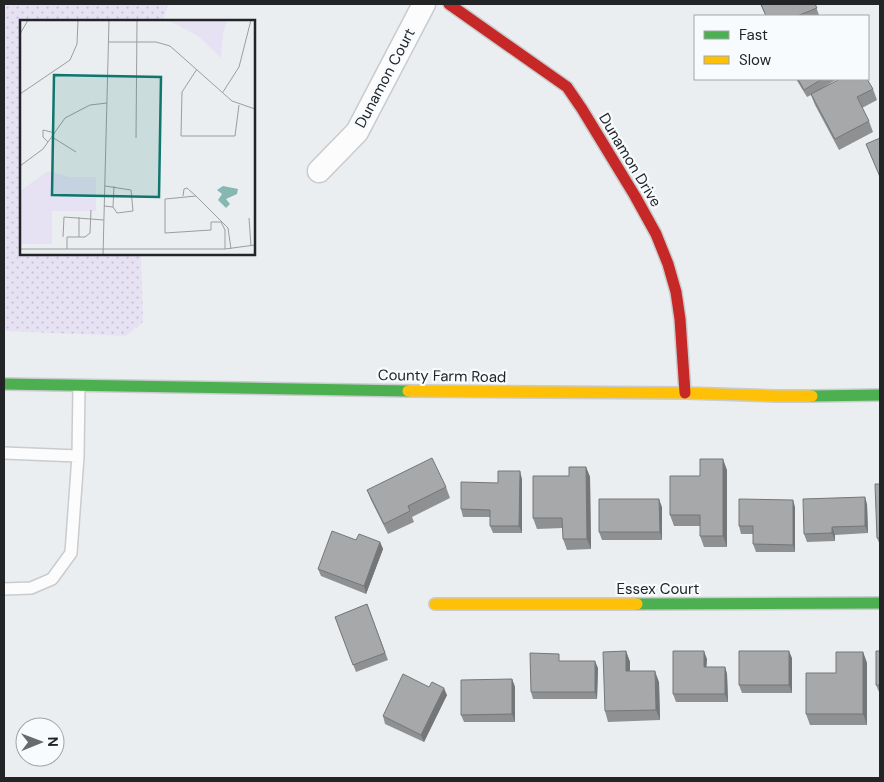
<svg xmlns="http://www.w3.org/2000/svg" width="884" height="782" font-family="'DM Sans',sans-serif">
  <style>
    .grass { fill: url(#grass-dots) }
    .lines { fill: none; stroke-linecap: round; stroke-linejoin: round }
    .lane-casing { stroke: #c9cbcd; stroke-width: 14 }
    .street-casing { stroke: #c9cbcd; stroke-width: 25 }
    .fast-casing { stroke: #c9cbcd; stroke-width: 14 }
    .slow-casing { stroke: #c9cbcd; stroke-width: 14 }
    .jam-casing { stroke: #c9cbcd; stroke-width: 14 }
    .lane { stroke: #fcfcfd; stroke-width: 11 }
    .street { stroke: #fcfcfd; stroke-width: 22 }
    .fast { stroke: #4caf50; stroke-width: 11 }
    .slow { stroke: #ffc107; stroke-width: 11 }
    .jam { stroke: #c62828; stroke-width: 11 }
    .wall { fill: #8f9092 }
    .shaded-wall { fill: #747677 }
    .building { fill: #a6a8aa; stroke: #747677 }
    .labels { text-anchor: middle; stroke-width: 4.5; stroke-linejoin: round; paint-order: stroke }
    .street-label { font-size: 15px; fill: #222426; stroke: #f7fbfe }
    .inset-road { fill: none; stroke: #9b9d9f; stroke-width: 1 }
    .view { fill: #0f766e; fill-opacity: 0.15; stroke: #0f766e; stroke-width: 2.5 }
    .inset-edge { fill: none; stroke: #222426; stroke-width: 2.5 }
  </style>
  <defs>
    <pattern id="grass-dots" width="8" height="8" patternUnits="userSpaceOnUse" patternTransform="scale(1.25)"><rect width="8" height="8" fill="#e6e2f4"/><path d="M2 2h.1M6 6h.1" fill="none" stroke="#c5c2d1" stroke-width="1.8" stroke-linecap="round"/></pattern>
  </defs>
  <rect width="100%" height="100%" fill="#ebeef0"/>
  <path class="grass" d="M 4,4 L 168,4 L 163,21 L 21,21 L 21,254 L 141,254 L 143,322 L 126,336 L 4,331 Z"/>
  <g class="lines">
    <g class="lane-casing">
      <path id="lane" d="M 4,453 L 78,456
        M 4,589 L 31,588 L 52,579 L 71,553 L 78,456 L 79,386"/>
    </g>
    <g class="street-casing">
      <path id="street" d="M 319,171 L 357,132 L 424,4"/>
    </g>
    <g class="fast-casing">
      <path id="fast" d="M 4,384 L 408,391
        M 812,396 L 880,395
        M 637,604 L 880,603"/>
    </g>
    <g class="slow-casing">
      <path id="slow" d="M 408,391 L 685,393 L 777,396 L 812,396
        M 435,604 L 637,604"/>
    </g>
    <g class="jam-casing">
      <path id="jam" d="M 449,4 L 567,87 L 582,109 L 635,196 L 656,234 L 668,264 L 676,292 L 680,319 L 685,393"/>
    </g>
    <use href="#lane" class="lane"/>
    <use href="#street" class="street"/>
    <use href="#fast" class="fast"/>
    <use href="#slow" class="slow"/>
    <use href="#jam" class="jam"/>
  </g>
  <path class="wall" d="M 760,4 L 815,4 L 819,15 L 817,16 L 766,16 Z
    M 796,79 L 837,79 L 821,89 L 873,89 L 877,100 L 862,108 L 869,121 L 873,132 L 839,150 L 815,105 L 811,95 L 807,97 Z
    M 586,467 L 590,477 L 591,549 L 567,550 L 563,539 L 563,528 L 537,529 L 533,518 L 569,476 Z
    M 727,470 L 727,547 L 704,547 L 700,536 L 700,526 L 674,526 L 670,515 L 700,476 Z
    M 522,479 L 522,533 L 493,533 L 490,526 L 490,517 L 463,517 L 461,509 L 498,483 Z
    M 880,484 L 880,545 L 877,538 Z
    M 446,487 L 450,498 L 412,517 L 414,522 L 388,534 L 371,500 L 367,490 Z
    M 867,504 L 868,533 L 835,535 L 835,541 L 807,542 L 804,534 Z
    M 662,507 L 662,540 L 602,540 L 599,532 Z
    M 795,507 L 795,552 L 756,552 L 753,544 L 753,534 L 741,534 L 739,526 Z
    M 380,542 L 383,549 L 366,594 L 321,576 L 318,569 Z
    M 367,604 L 388,660 L 356,672 L 335,617 Z
    M 626,651 L 630,662 L 630,671 L 659,682 L 660,720 L 608,722 L 605,711 Z
    M 880,651 L 880,692 L 879,692 L 876,685 Z
    M 863,652 L 867,663 L 867,725 L 810,725 L 806,714 L 836,673 Z
    M 792,658 L 792,693 L 742,693 L 739,685 Z
    M 707,659 L 706,667 L 725,667 L 727,674 L 728,702 L 676,702 L 673,694 Z
    M 562,661 L 598,668 L 597,699 L 533,699 L 531,692 Z
    M 512,679 L 515,687 L 515,722 L 464,722 L 461,715 Z
    M 429,687 L 447,695 L 424,742 L 385,724 L 383,716 Z"/>
  <path class="shaded-wall" d="M 723,459 L 727,470 L 727,547 L 723,536 Z
    M 586,467 L 590,477 L 591,549 L 587,539 Z
    M 520,471 L 522,479 L 522,533 L 519,526 Z
    M 865,497 L 867,504 L 868,533 L 865,526 Z
    M 659,499 L 662,507 L 662,540 L 660,532 Z
    M 793,500 L 795,507 L 795,552 L 793,545 Z
    M 832,527 L 835,535 L 835,541 L 832,533 Z
    M 380,542 L 383,549 L 366,594 L 364,586 Z
    M 626,651 L 630,662 L 630,682 L 626,671 Z
    M 704,651 L 707,659 L 706,674 L 704,667 Z
    M 789,651 L 792,658 L 792,693 L 789,685 Z
    M 863,652 L 867,663 L 867,725 L 863,714 Z
    M 595,661 L 598,668 L 597,699 L 595,692 Z
    M 725,667 L 727,674 L 728,702 L 725,694 Z
    M 655,671 L 659,682 L 660,720 L 656,710 Z
    M 512,679 L 515,687 L 515,722 L 512,714 Z
    M 444,688 L 447,695 L 424,742 L 421,735 Z"/>
  <path class="building" d="M 761,4 L 815,4 L 817,8 L 797,16 L 766,16 Z
    M 798,79 L 822,79 L 804,90 Z
    M 840,79 L 867,79 L 873,89 L 857,97 L 869,121 L 835,139 L 811,94 Z
    M 880,138 L 880,177 L 866,144 Z
    M 432,458 L 446,487 L 408,506 L 410,511 L 384,524 L 367,490 Z
    M 700,459 L 723,459 L 723,536 L 700,536 L 700,515 L 670,515 L 670,476 L 700,476 Z
    M 569,467 L 586,467 L 587,539 L 563,539 L 562,518 L 533,518 L 533,476 L 569,476 Z
    M 498,471 L 520,471 L 519,526 L 490,526 L 490,510 L 461,509 L 461,482 L 498,483 Z
    M 875,484 L 880,484 L 880,538 L 877,538 Z
    M 865,497 L 865,526 L 832,527 L 832,533 L 804,534 L 803,499 Z
    M 599,499 L 659,499 L 660,532 L 599,532 Z
    M 739,499 L 793,500 L 793,545 L 753,544 L 753,526 L 739,526 Z
    M 332,531 L 356,540 L 359,534 L 380,542 L 364,586 L 318,569 Z
    M 367,604 L 385,653 L 353,665 L 335,617 Z
    M 626,651 L 626,671 L 655,671 L 656,710 L 605,711 L 603,652 Z
    M 673,651 L 704,651 L 704,667 L 725,667 L 725,694 L 673,694 Z
    M 739,651 L 789,651 L 789,685 L 739,685 Z
    M 876,651 L 880,651 L 880,685 L 876,685 Z
    M 836,652 L 863,652 L 863,714 L 806,714 L 806,673 L 836,673 Z
    M 530,653 L 559,654 L 559,661 L 595,661 L 595,692 L 531,692 Z
    M 403,674 L 429,687 L 432,682 L 444,688 L 421,735 L 383,716 Z
    M 512,679 L 512,714 L 461,715 L 461,680 Z"/>
  <g class="labels">
    <g class="street-label">
      <text transform="translate(385 78) rotate(-62)" y="5">Dunamon Court</text>
      <text transform="translate(630 160) rotate(59)" y="5">Dunamon Drive</text>
      <text transform="translate(442 376) rotate(1)" y="5">County Farm Road</text>
      <text x="658" y="594">Essex Court</text>
    </g>
  </g>
  <g transform="translate(20 20)">
    <rect width="235" height="235" fill="#ebeef0"/>
    <path d="M 28,151 L 49,157 L 76,157 L 76,191 L 32,191 L 32,224 L 0,224 L 0,171 Z" fill="#e6e2f4"/>
    <path d="M 148,0 L 207,0 L 203,13 L 201,38 L 178,16 Z" fill="#e6e2f4"/>
    <path d="M 203,166 L 218,169 L 217,174 L 206,179 L 210,184 L 206,188 L 198,180 L 202,174 L 197,170 Z" fill="#86b7b3"/>
    <path class="inset-road" d="M 0,14 L 8,0M 88,22 L 136,22 L 150,26 L 212,81 L 235,89M 177,49 L 162,72 L 161,116 L 215,116 L 219,85M 203,72 L 219,47 L 231,0M 0,74 L 50,40 L 57,24 L 58,0M 32,117 L 56,132M 116,118 L 117,0M 28,122 L 23,117 L 23,110 L 35,113M 0,146 L 23,129 L 45,98 L 70,85 L 87,83M 163,176 L 164,169 L 167,168 L 176,176M 84,186 L 93,187 L 97,193 L 113,191 L 111,170 L 85,166M 93,187 L 94,166M 229,198 L 231,226M 201,202 L 191,202 L 191,210 L 145,213 L 145,179 L 176,176 L 208,208 L 211,229M 201,202 L 205,210 L 205,229M 43,217 L 44,197 L 84,200M 59,217 L 59,197M 0,229 L 205,229 L 235,225M 47,229 L 47,217 L 65,217 L 70,213 L 71,190M 83,235 L 89,0"/>
    <path class="view" d="M 34,55 L 141,57 L 139,177 L 32,175 Z"/>
    <rect width="235" height="235" class="inset-edge"/>
  </g>
  <rect width="884" height="782" fill="none" stroke="#222426" stroke-width="10"/>
  <rect x="694" y="15" width="175" height="65" fill="#f7fbfe" stroke="#a2a5a8"/>
  <rect x="704" y="31" width="25" height="8" fill="#4caf50" stroke="#a2a5a8"/>
  <text x="739" y="40" font-size="15" fill="#222426">Fast</text>
  <rect x="704" y="56" width="25" height="8" fill="#ffc107" stroke="#a2a5a8"/>
  <text x="739" y="65" font-size="15" fill="#222426">Slow</text>
  <g transform="translate(40 742) rotate(89)"><circle r="24" fill="#f7fbfe" stroke="#a2a5a8"/>
  <path d="M0-4L9 19L0 12L-9 19Z" fill="#686b6d"/>
  <text y="-8" font-size="14" font-weight="bold" text-anchor="middle" fill="#222426">N</text>
  </g>
</svg>
